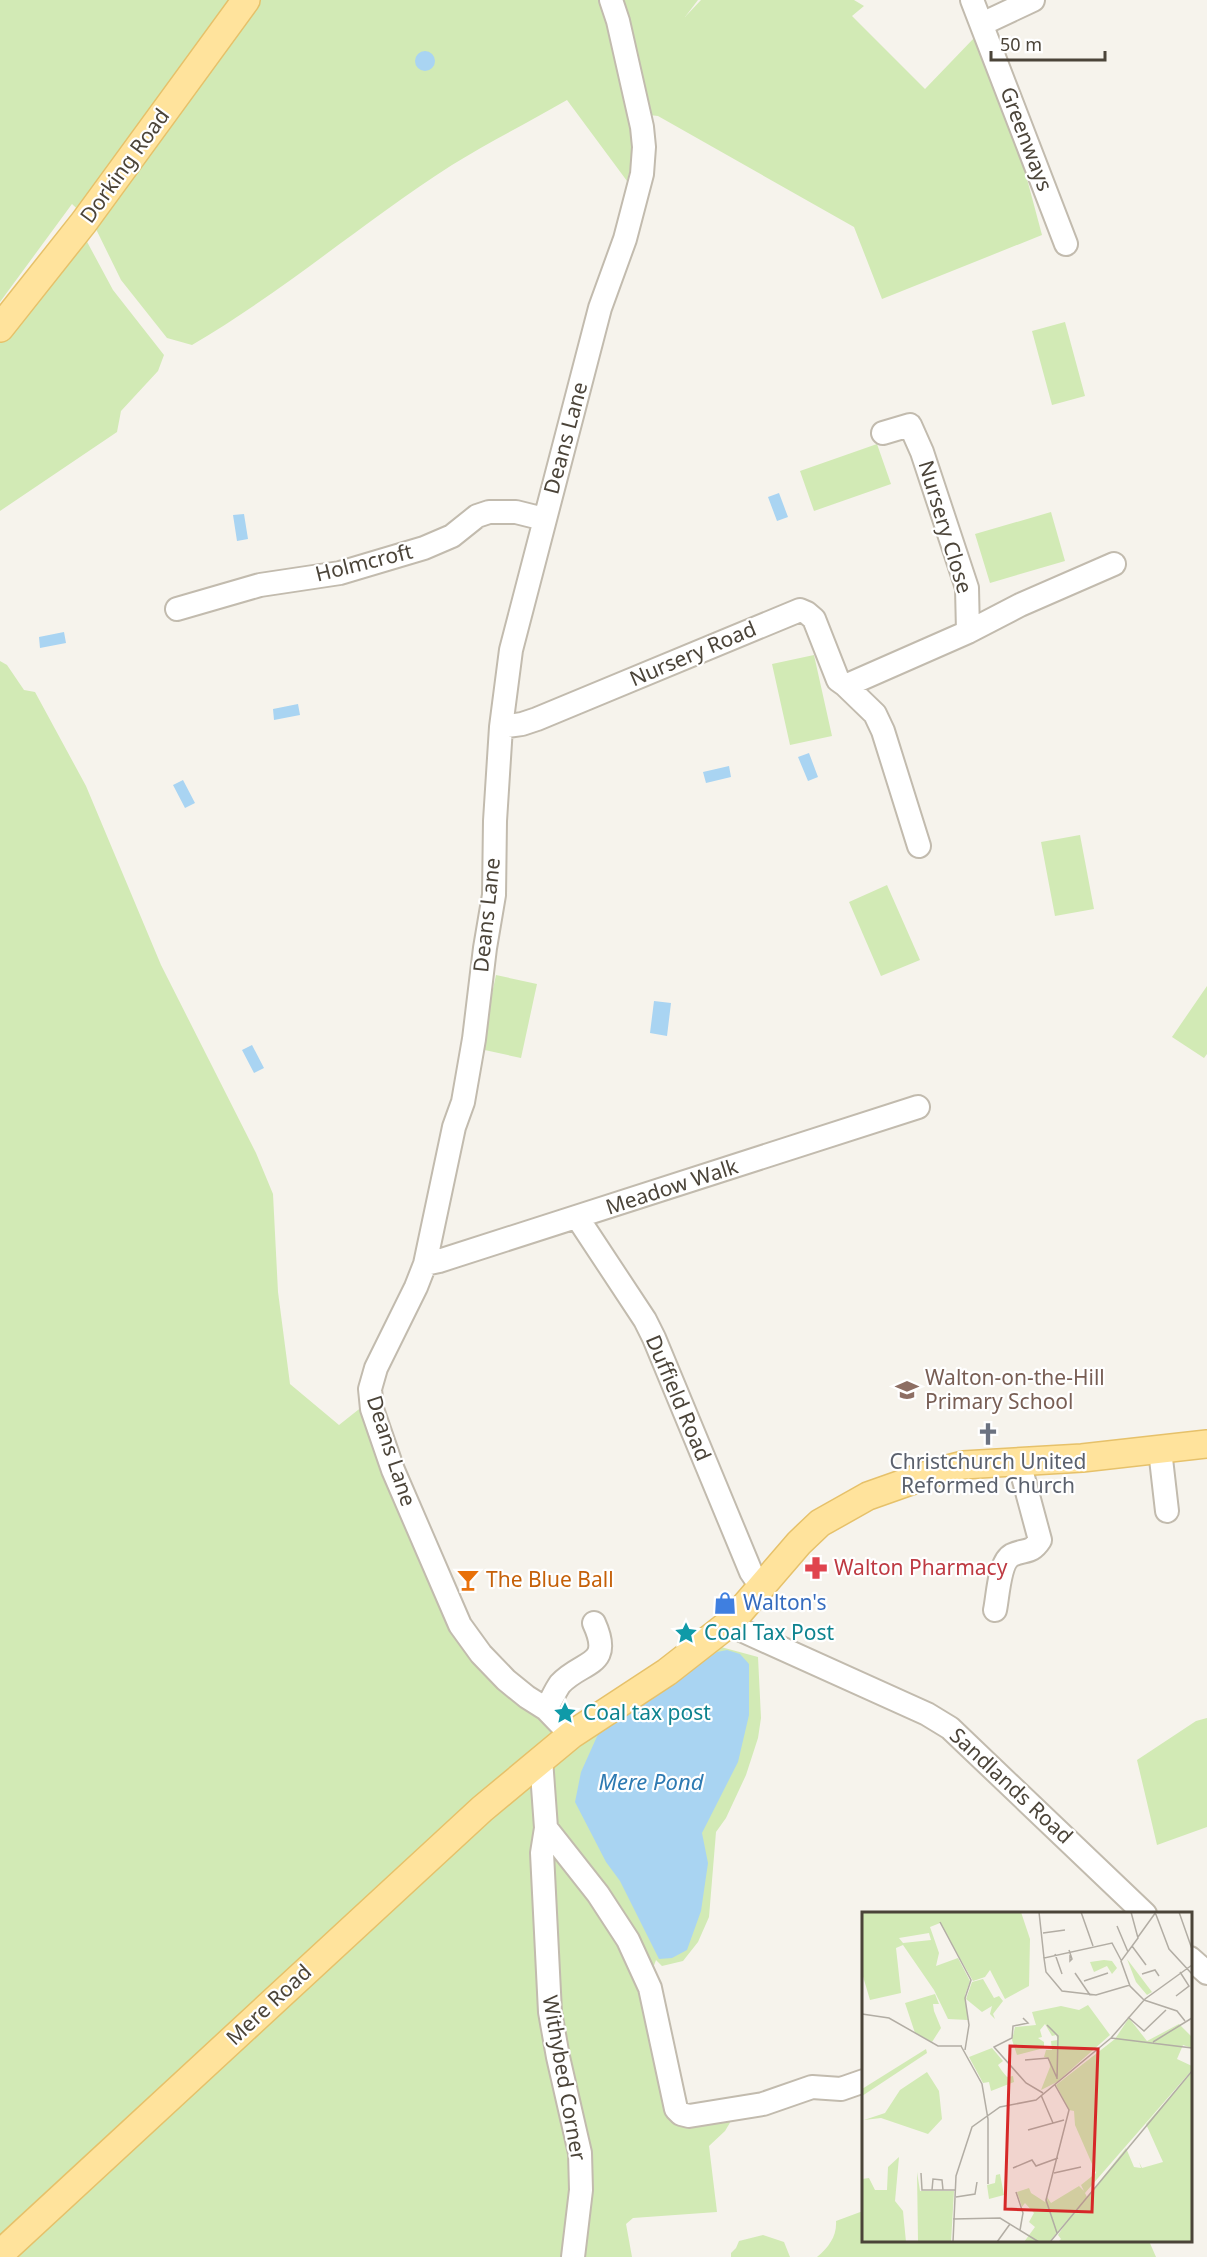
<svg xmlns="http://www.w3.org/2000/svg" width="1207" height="2257" font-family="'Noto Sans',sans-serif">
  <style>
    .green { fill: #d2eab5 }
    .water { fill: #a9d4f2 }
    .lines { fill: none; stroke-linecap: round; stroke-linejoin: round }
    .minor-casing { stroke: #c2bbae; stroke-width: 26 }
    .major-casing { stroke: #e6c16a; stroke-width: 30 }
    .minor { stroke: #fff; stroke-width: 22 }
    .major { stroke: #ffe39c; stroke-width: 27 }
    .labels { text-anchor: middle; stroke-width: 4.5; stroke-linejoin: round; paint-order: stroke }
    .street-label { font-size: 21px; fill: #4b4439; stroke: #fff }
    .education-label { font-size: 21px; fill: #785e54; stroke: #fff; text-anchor: start }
    .worship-label { font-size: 21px; fill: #5b616d; stroke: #fff }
    .health-label { font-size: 21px; fill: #be3a42; stroke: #fff; text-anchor: start }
    .food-label { font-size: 21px; fill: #c56008; stroke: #fff; text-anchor: start }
    .shop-label { font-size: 21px; fill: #366cbe; stroke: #fff; text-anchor: start }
    .culture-label { font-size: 21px; fill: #0d838f; stroke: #fff; text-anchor: start }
    .water-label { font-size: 22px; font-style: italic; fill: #2e7ab2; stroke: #fff }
    .inset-road { fill: none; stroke: #b2ada4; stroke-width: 1.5 }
    .view { fill: #d62828; fill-opacity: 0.15; stroke: #d62828; stroke-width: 3 }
    .inset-edge { fill: none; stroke: #4b4439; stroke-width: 3 }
  </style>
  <rect width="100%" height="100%" fill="#f6f3ec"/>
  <path class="green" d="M 0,0 L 698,0 L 685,17 L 701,0 L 854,0 L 864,6 L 852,16 L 925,89 L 975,37 L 1023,164 L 1042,235 L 882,299 L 854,227 L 658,116 L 632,113 L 635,151 L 627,181 L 567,100 C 529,122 489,142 452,165 C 363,222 283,292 192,345 L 167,338 L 121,280 L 94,225 L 72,204 L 0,302 Z
    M 77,237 L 85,238 L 113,290 L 164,355 L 158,371 L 121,411 L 117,432 L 0,511 L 0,342 Z
    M 1065,322 L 1085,396 L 1052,405 L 1032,331 Z
    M 877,444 L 891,484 L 814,511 L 800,471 Z
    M 1051,512 L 1065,561 L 990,583 L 975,534 Z
    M 814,655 L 832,736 L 790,745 L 772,664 Z
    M 0,661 L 7,665 L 24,690 L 35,692 L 86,786 L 161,965 L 256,1153 L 273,1194 L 278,1292 L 290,1384 L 339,1425 L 363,1406 L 477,1661 L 527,1710 L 540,1717 L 552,1730 L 552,1736 L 0,2240 Z
    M 1080,835 L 1094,909 L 1055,916 L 1041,842 Z
    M 887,885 L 920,960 L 881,976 L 849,902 Z
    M 496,975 L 537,984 L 521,1058 L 480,1049 Z
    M 1207,986 L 1207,1054 L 1204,1058 L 1172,1037 Z
    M 721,1647 L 758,1657 L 761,1718 L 758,1738 L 746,1775 L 726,1818 L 716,1832 L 709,1917 L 698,1942 L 683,1961 L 662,1966 L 656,1960 L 645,1990 L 669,2103 L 734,2116 L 725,2131 L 709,2146 L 717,2212 L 633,2218 L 626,2224 L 632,2257 L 12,2257 L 530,1780 L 534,1821 L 577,1855 L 554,1818 L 551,1775 L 557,1759 Z
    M 1207,1718 L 1207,1827 L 1157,1845 L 1137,1760 L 1196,1721 Z
    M 863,2211 L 864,2240 L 1149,2241 L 1156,2257 L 817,2257 C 829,2247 837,2236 836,2221 Z
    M 763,2235 L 784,2242 L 790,2257 L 731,2257 L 731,2253 L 736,2248 L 739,2241 Z"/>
  <path class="water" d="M415 61a10 10 0 1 1 20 0a10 10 0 1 1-20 0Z
    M 779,493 L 788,517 L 777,521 L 768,497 Z
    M 244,514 L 248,539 L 237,541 L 233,515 Z
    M 64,632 L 66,643 L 40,648 L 39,637 Z
    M 298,704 L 300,715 L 274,720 L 273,709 Z
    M 809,753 L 818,777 L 808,781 L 798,757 Z
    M 729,766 L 731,777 L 706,783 L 703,772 Z
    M 183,780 L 195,803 L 185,808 L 173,785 Z
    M 654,1001 L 671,1003 L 667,1036 L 650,1033 Z
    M 252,1045 L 264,1068 L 254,1073 L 242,1050 Z
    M 727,1650 L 740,1654 L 749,1664 L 749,1715 L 738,1762 L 702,1833 L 708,1863 L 701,1911 L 687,1950 L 672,1958 L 659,1959 L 620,1881 L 606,1862 L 575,1802 L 581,1772 L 599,1732 L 717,1652 Z"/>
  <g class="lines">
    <g class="minor-casing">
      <path id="minor" d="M 972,0 L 1066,244
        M 982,24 L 1033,0
        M 883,433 L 910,425 L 922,452 L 967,588 L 968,632
        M 177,609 L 260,585 L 340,573 L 424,548 L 452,536 L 477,516 L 489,512 L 516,512 L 544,519
        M 845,685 L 875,714 L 883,731 L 919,846
        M 501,727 L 522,724 L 537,719 L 800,610 L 807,613 L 814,619 L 838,680 L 845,685 L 852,683 L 968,632 L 1020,605 L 1114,564
        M 577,1217 L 645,1320 L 654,1338 L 751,1572 L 762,1588
        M 425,1264 L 439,1261 L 918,1107
        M 1160,1450 L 1167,1511
        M 995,1610 C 998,1596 999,1562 1012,1555 C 1025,1549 1031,1554 1040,1540 L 1019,1462
        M 731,1622 L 741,1630 L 927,1714 L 950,1728 L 1145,1914
        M 546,1709 C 551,1701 555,1691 560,1684 C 582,1660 614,1667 594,1623
        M 571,1735 L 546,1709 L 527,1697 L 506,1680 L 481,1654 L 460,1625 L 393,1470 L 372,1409 L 370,1389 L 376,1368 L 416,1287 L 425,1264 L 454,1127 L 463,1102 L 474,1039 L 485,948 L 494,895 L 495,821 L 501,727 L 511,650 L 600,308 L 625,239 L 642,174 L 644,147 L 642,127 L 618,21 L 611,0
        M 541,1759 L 546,1828 L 598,1894 L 628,1940 L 650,1988 L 676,2109 L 681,2114 L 689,2116 L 763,2104 L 812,2087 L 841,2089 L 864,2081
        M 546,1828 L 542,1853 L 550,2012 L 558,2057 L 580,2153 L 581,2190 L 573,2257
        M 1190,1958 L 1207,1973"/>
    </g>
    <g class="major-casing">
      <path id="major" d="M 0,328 L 84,222 L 246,0
        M 0,2254 L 482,1809 L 571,1735 L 667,1672 L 731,1622 L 799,1543 L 820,1523 L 868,1496 L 936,1472 L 963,1465 L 1082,1458 L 1207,1444"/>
    </g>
    <use href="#minor" class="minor"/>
    <use href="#major" class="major"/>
  </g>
  <defs>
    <g id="school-bare" transform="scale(1.8)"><path d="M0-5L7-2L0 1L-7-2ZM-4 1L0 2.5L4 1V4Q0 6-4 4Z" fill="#8d6e63" stroke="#fff" stroke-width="2.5" paint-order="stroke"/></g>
    <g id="church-bare" transform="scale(1.8)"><path d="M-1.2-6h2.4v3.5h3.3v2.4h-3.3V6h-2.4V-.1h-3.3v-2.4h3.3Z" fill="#6b7280" stroke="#fff" stroke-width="2.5" paint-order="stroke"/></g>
    <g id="pharmacy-bare" transform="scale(1.8)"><path d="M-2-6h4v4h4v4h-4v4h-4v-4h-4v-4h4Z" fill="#e0444e" stroke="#fff" stroke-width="2.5" paint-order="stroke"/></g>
    <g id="bar-bare" transform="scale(1.8)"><path d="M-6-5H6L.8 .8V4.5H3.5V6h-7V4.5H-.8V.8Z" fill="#e8710a" stroke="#fff" stroke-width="2.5" paint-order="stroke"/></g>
    <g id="shop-bare" transform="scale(1.8)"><path d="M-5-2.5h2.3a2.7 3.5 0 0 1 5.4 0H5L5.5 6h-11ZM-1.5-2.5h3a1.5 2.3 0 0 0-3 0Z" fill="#3f7fe0" stroke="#fff" stroke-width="2.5" paint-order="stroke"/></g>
    <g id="sight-bare" transform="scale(1.8)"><path d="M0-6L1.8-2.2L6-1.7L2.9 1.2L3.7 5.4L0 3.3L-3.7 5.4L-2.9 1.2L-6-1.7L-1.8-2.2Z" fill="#0f9aa8" stroke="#fff" stroke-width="2.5" paint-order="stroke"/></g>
  </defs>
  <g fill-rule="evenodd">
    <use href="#school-bare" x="907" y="1390"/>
    <use href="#church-bare" x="988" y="1434"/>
    <use href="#pharmacy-bare" x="816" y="1568"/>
    <use href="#bar-bare" x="468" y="1580"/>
    <use href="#shop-bare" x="725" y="1603"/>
    <use href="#sight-bare" x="686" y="1633"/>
    <use href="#sight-bare" x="565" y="1713"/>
  </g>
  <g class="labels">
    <g class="street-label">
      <text transform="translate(1026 139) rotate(69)" y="7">Greenways</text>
      <text transform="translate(125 166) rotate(-54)" y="7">Dorking Road</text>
      <text transform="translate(566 438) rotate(-75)" y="7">Deans Lane</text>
      <text transform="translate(945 527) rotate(73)" y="7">Nursery Close</text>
      <text transform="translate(364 563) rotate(-14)" y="7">Holmcroft</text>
      <text transform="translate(693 654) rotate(-23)" y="7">Nursery Road</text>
      <text transform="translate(487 915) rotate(-84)" y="7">Deans Lane</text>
      <text transform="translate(672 1187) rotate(-18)" y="7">Meadow Walk</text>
      <text transform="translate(678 1398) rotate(67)" y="7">Duffield Road</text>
      <text transform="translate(391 1451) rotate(72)" y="7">Deans Lane</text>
      <text transform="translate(1011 1786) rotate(43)" y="7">Sandlands Road</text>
      <text transform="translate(269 2005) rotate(-43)" y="7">Mere Road</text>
      <text transform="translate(564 2078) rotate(80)" y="7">Withybed Corner</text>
    </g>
    <g class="education-label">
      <text x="925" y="1385">Walton-on-the-Hill<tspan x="925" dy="24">Primary School</tspan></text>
    </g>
    <g class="worship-label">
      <text x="988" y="1469">Christchurch United<tspan x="988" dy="24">Reformed Church</tspan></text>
    </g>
    <g class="health-label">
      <text x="834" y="1575">Walton Pharmacy</text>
    </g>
    <g class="food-label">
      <text x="486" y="1587">The Blue Ball</text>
    </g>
    <g class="shop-label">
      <text x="743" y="1610">Walton's</text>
    </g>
    <g class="culture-label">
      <text x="704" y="1640">Coal Tax Post</text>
      <text x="583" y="1720">Coal tax post</text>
    </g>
    <g class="water-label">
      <text x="651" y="1790">Mere Pond</text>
    </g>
  </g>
  <g transform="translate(862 1912)">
    <rect width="330" height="330" fill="#f6f3ec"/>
    <path d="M 0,0 L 159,0 L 168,27 L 167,74 L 143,87 L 128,58 L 123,65 L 111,69 L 78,11 L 68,15 L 77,41 L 74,54 L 96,46 L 108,69 L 103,83 L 106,108 L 86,107 L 72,78 L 41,33 L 34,36 L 39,81 L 8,88 L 0,61 ZM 67,21 L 69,28 L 41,31 L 37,26 ZM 265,47 L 290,80 L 285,83 L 274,70 ZM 242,48 L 250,49 L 255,56 L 250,62 L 245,54 L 232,60 L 228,50 ZM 121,67 L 132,86 L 137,84 L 141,89 L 131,102 L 133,107 L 128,102 L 130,94 L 120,100 L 104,87 L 110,70 ZM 73,82 L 77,92 L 71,92 L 72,99 L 79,116 L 70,130 L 53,121 L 43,91 ZM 226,93 L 248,123 L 195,170 L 179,178 L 188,155 L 187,146 L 182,145 L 184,138 L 190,138 L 189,129 L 196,128 L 194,123 L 190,124 L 183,112 L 178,118 L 180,125 L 176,126 L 182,130 L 182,136 L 155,143 L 150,128 L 153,115 L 174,113 L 170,100 L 199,94 L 217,98 ZM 267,106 L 285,129 L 317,112 L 330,125 L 330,136 L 321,133 L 315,147 L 330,154 L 330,158 L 223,281 L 225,285 L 264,236 L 272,255 L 279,256 L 277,250 L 280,256 L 301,250 L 284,212 L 330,160 L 330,330 L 196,330 L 199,327 L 196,323 L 207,306 L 187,330 L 162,330 L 173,315 L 167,310 L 172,301 L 163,291 L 160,295 L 155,280 L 167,276 L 169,281 L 183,290 L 185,285 L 189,291 L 217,274 L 222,279 L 219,273 L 234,261 L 213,213 L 212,199 L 207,198 L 194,173 L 253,127 ZM 130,136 L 141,149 L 136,153 L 140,159 L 145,165 L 151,164 L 152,170 L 129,179 L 127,170 L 121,171 L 107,145 ZM 64,137 L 65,141 L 0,184 L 0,177 ZM 65,160 L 77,179 L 80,207 L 66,222 L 19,206 L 2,208 L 23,201 L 38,178 ZM 37,245 L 33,289 L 41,299 L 44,330 L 0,330 L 0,267 L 7,266 L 13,278 L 25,278 L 26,255 ZM 55,260 L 58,279 L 92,279 L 89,330 L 45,330 L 56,329 ZM 138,262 L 142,283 L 127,287 L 125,273 L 133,271 L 134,263 Z" fill="#d2eab5" fill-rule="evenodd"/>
    <path class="inset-road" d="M 177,0 L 182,46M 219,0 L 231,34M 269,0 L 276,26 L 259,49 L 268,74 L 282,88M 293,0 L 307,37 L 330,62M 317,0 L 330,37M 78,10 L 109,68 L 103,86 L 107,113 L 103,138M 255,14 L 266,40M 181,21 L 203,18M 276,25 L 294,0M 270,34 L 284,53M 207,38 L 210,47 L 208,49 L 208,43M 193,42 L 200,62M 259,48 L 250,31 L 182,46 L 184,60 L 200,79 L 234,83 L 268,73M 213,61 L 228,83M 280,62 L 293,58 L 297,64M 222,69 L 246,61M 314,84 L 327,74 L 318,60M 282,88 L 315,99 L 323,109M 0,102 L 27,106 L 76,134 L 100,134M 266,105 L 282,119 L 304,98M 161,106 L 166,111 L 151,114 L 150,126 L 132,135 L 164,171 L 181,181M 185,113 L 196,124 L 195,167M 249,126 L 330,136M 291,130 L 330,106M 99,134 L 120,172 L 126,207 L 126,272M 163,148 L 186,146 L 195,166M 193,173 L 207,198 L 184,288 L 195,321M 179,183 L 191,211M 166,218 L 202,208M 151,256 L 170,248 L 174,254 L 196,246M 59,261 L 60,278 L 93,278M 192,261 L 219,255M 70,278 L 71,267 L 80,268 L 81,278M 154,280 L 161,301 L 158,318M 94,285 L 113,282 L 115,270M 91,307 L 138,306 L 177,330M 91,330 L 94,264 L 110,215 L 138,195 L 174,188 L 249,126 L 283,87 L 330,53M 135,330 L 148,312M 188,330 L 330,159"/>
    <path class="view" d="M 148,134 L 236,137 L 230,300 L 143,297 Z"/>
    <rect width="330" height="330" class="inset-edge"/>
  </g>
  <path d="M991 51v9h114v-9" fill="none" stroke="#4b4439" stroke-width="3"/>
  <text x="1000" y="51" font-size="18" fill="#4b4439" stroke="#ffffff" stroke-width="4.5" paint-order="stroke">50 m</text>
</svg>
